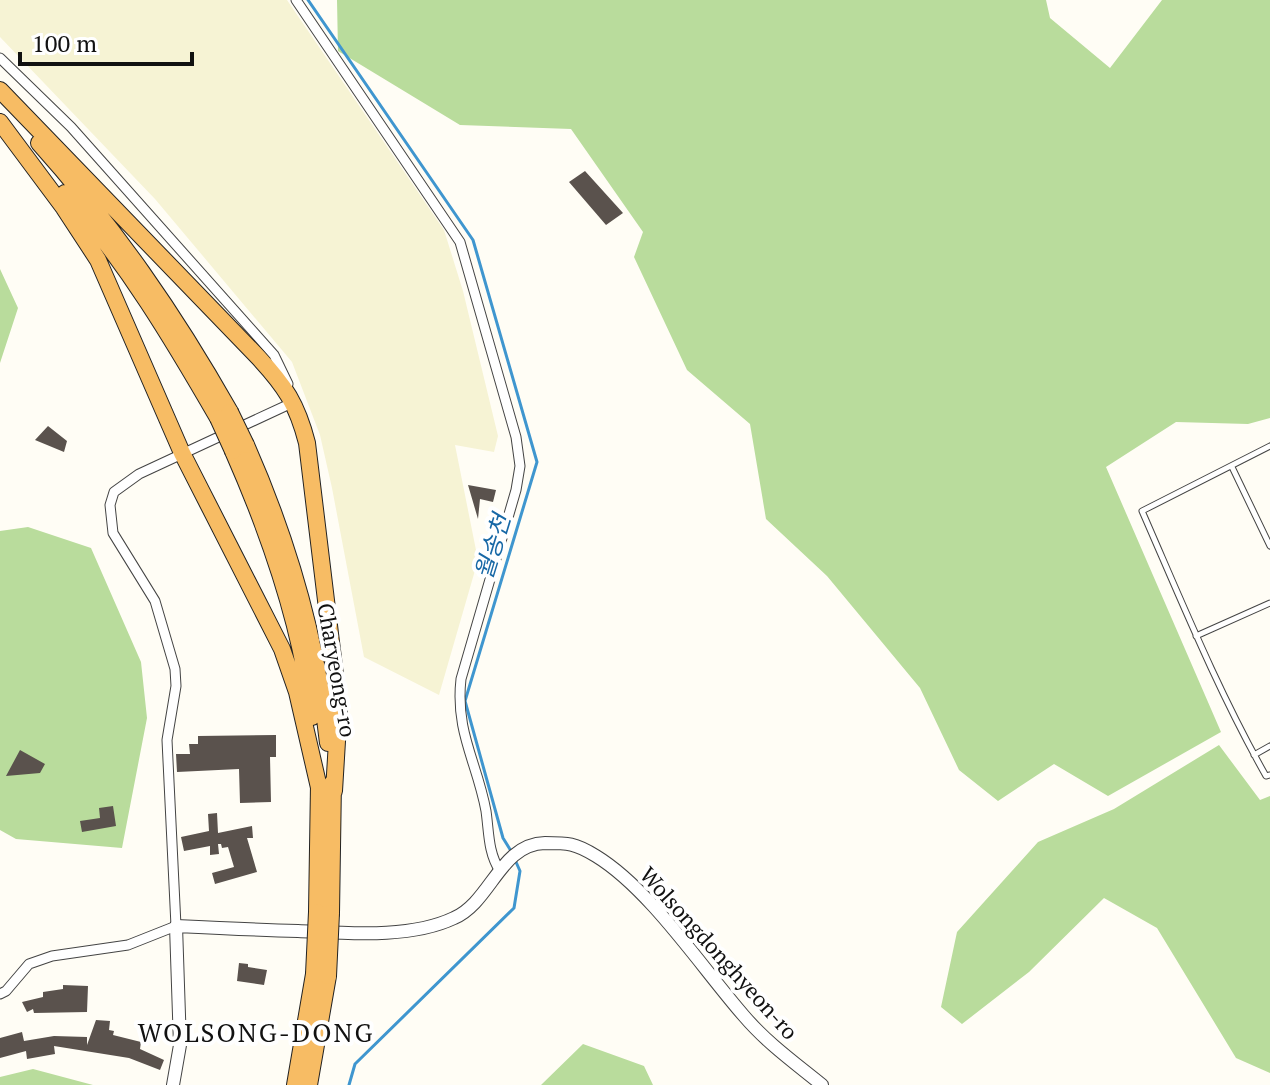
<svg xmlns="http://www.w3.org/2000/svg" width="1270" height="1085" font-family="'PT Serif','Noto Sans KR',serif">
  <style>
    .farmland { fill: #f6f3d4 }
    .forest { fill: #b9dc9c }
    .lines { fill: none; stroke-linecap: round; stroke-linejoin: round }
    .stream { stroke: #3f96cf; stroke-width: 3 }
    .building { fill: #5a524d }
    .service-casing { stroke: #444; stroke-width: 7 }
    .minor-casing { stroke: #444; stroke-width: 11 }
    .tertiary-casing { stroke: #444; stroke-width: 14 }
    .trunk-casing { stroke: #222; stroke-width: 18 }
    .service { stroke: #fff; stroke-width: 5 }
    .minor { stroke: #fff; stroke-width: 9 }
    .tertiary { stroke: #fff; stroke-width: 12 }
    .trunk { stroke: #f7bc64; stroke-width: 16 }
    .trunk-bridge-casing { stroke: #222; stroke-width: 18; stroke-linecap: butt }
    .trunk-bridge { stroke: #f7bc64; stroke-width: 16 }
    .labels { text-anchor: middle; stroke-width: 8; stroke-linejoin: round; paint-order: stroke }
    .street-label { font-size: 22px; fill: #111; stroke: #fff }
    .water-label { font-size: 24px; font-style: italic; fill: #1768a6; stroke: #fff }
    .quarter-label { font-size: 26px; letter-spacing: 2px; fill: #111; stroke: #fff }
  </style>
  <rect width="100%" height="100%" fill="#fffdf5"/>
  <path class="farmland" d="M 0,0 L 287,0 L 444,230 L 463,291 L 498,436 L 494,452 L 455,445 L 478,560 L 439,695 L 364,657 L 332,488 L 320,435 L 292,362 L 155,199 L 0,37 Z"/>
  <path class="forest" d="M 337,0 L 1046,0 L 1050,18 L 1110,68 L 1162,0 L 1270,0 L 1270,418 L 1248,424 L 1176,422 L 1106,467 L 1221,732 L 1108,796 L 1054,764 L 998,801 L 959,770 L 920,688 L 827,576 L 766,519 L 750,424 L 687,370 L 634,257 L 643,232 L 571,129 L 460,125 L 338,51 Z
    M 0,269 L 18,308 L 0,363 Z
    M 28,527 L 91,548 L 141,662 L 147,718 L 122,848 L 16,839 L 0,830 L 0,531 Z
    M 1219,745 L 1260,800 L 1270,796 L 1270,1073 L 1236,1058 L 1157,928 L 1104,898 L 1029,972 L 962,1024 L 941,1007 L 957,932 L 1038,842 L 1114,809 Z
    M 583,1044 L 644,1066 L 653,1085 L 541,1085 Z
    M 33,1069 L 93,1085 L 0,1085 L 0,1077 Z"/>
  <g class="lines">
    <path class="stream" d="M 308,0 L 473,240 L 537,462 L 465,701 L 503,838 L 511,851
      M 349,1085 L 355,1064 L 514,908 L 520,871 L 516,862"/>
  </g>
  <path class="building" d="M 585,171 L 623,213 L 606,225 L 569,182 Z
    M 48,426 L 67,441 L 64,452 L 35,440 Z
    M 468,485 L 496,490 L 493,502 L 480,499 L 478,519 Z
    M 276,735 L 276,757 L 270,757 L 271,802 L 240,803 L 239,769 L 177,772 L 176,754 L 190,754 L 189,744 L 198,744 L 198,736 Z
    M 20,750 L 45,764 L 40,773 L 6,776 Z
    M 113,806 L 116,826 L 82,832 L 80,821 L 100,818 L 99,808 Z
    M 217,813 L 218,833 L 252,826 L 253,838 L 247,838 L 257,872 L 215,884 L 212,873 L 234,867 L 228,847 L 222,848 L 221,844 L 218,844 L 219,854 L 210,855 L 210,846 L 184,851 L 181,837 L 209,831 L 208,814 Z
    M 239,963 L 248,964 L 248,967 L 267,970 L 264,985 L 237,981 Z
    M 63,985 L 88,986 L 87,1012 L 34,1013 L 33,1009 L 27,1012 L 22,1002 L 43,997 L 43,992 L 63,989 Z
    M 96,1020 L 110,1021 L 109,1030 L 114,1031 L 113,1035 L 141,1042 L 140,1049 L 164,1060 L 160,1070 L 129,1058 L 54,1046 L 55,1054 L 27,1059 L 26,1051 L 0,1058 L 0,1038 L 22,1032 L 24,1041 L 54,1036 L 87,1037 L 87,1045 Z"/>
  <g class="lines">
    <g class="service-casing">
      <path id="service" d="M 1270,446 L 1142,511 C 1181,600 1218,691 1266,776 L 1270,775
        M 1232,467 L 1270,546
        M 1196,636 L 1270,603
        M 1254,755 L 1270,746"/>
    </g>
    <g class="minor-casing">
      <path id="minor" d="M 296,0 L 460,242 L 516,437 L 520,466 L 516,490 L 461,679 C 455,732 477,762 486,811 C 489,832 488,853 500,871
        M 0,58 L 71,127 L 274,355 L 288,384
        M 0,994 L 6,991 L 29,964 L 52,956 L 128,945 L 176,926 L 167,740 L 176,686 L 175,669 L 155,601 L 113,533 L 110,505 L 114,492 L 139,474 L 294,402"/>
    </g>
    <g class="tertiary-casing">
      <path id="tertiary" d="M 173,1085 L 180,1045 L 176,926 C 217,928 258,930 298,931 C 346,933 410,939 454,918 C 491,902 500,844 545,843 C 568,843 575,843 596,856 C 650,889 702,968 744,1016 C 767,1043 795,1063 822,1085"/>
    </g>
    <g class="trunk-casing">
      <path id="trunk" d="M 0,90 L 258,357 C 285,386 297,404 307,443 L 339,708 L 334,791
        M 0,122 L 64,208 L 98,260 L 182,453 L 282,649 L 297,692 L 320,792
        M 39,143 C 115,228 174,313 230,412
        M 65,193 C 126,261 173,340 218,418
        M 246,445 C 288,540 317,640 328,743
        M 233,451 C 270,535 302,626 312,717
        M 317,912 L 319,784
        M 331,913 L 333,782
        M 295,1085 L 314,974
        M 309,1085 L 328,976"/>
    </g>
    <use href="#service" class="service"/>
    <use href="#minor" class="minor"/>
    <use href="#tertiary" class="tertiary"/>
    <use href="#trunk" class="trunk"/>
    <g class="trunk-bridge-casing">
      <path id="trunk-bridge" d="M 230,412 L 246,445
        M 218,418 L 233,451
        M 314,974 L 317,912
        M 328,976 L 331,913"/>
    </g>
    <use href="#trunk-bridge" class="trunk-bridge"/>
  </g>
  <g class="labels">
    <g class="street-label">
      <text transform="translate(337 670) rotate(80)" y="8">Charyeong-ro</text>
      <text transform="translate(719 953) rotate(48)" y="8">Wolsongdonghyeon-ro</text>
    </g>
    <g class="water-label">
      <text transform="translate(493 547) rotate(-73)" y="8">월송천</text>
    </g>
    <g class="quarter-label">
      <text x="256" y="1042">WOLSONG-DONG</text>
    </g>
  </g>
  <path d="M20 52v12h172v-12" fill="none" stroke="#111111" stroke-width="4"/>
  <text x="32" y="52" font-size="24" fill="#111111" stroke="#ffffff" stroke-width="6" paint-order="stroke">100 m</text>
</svg>
